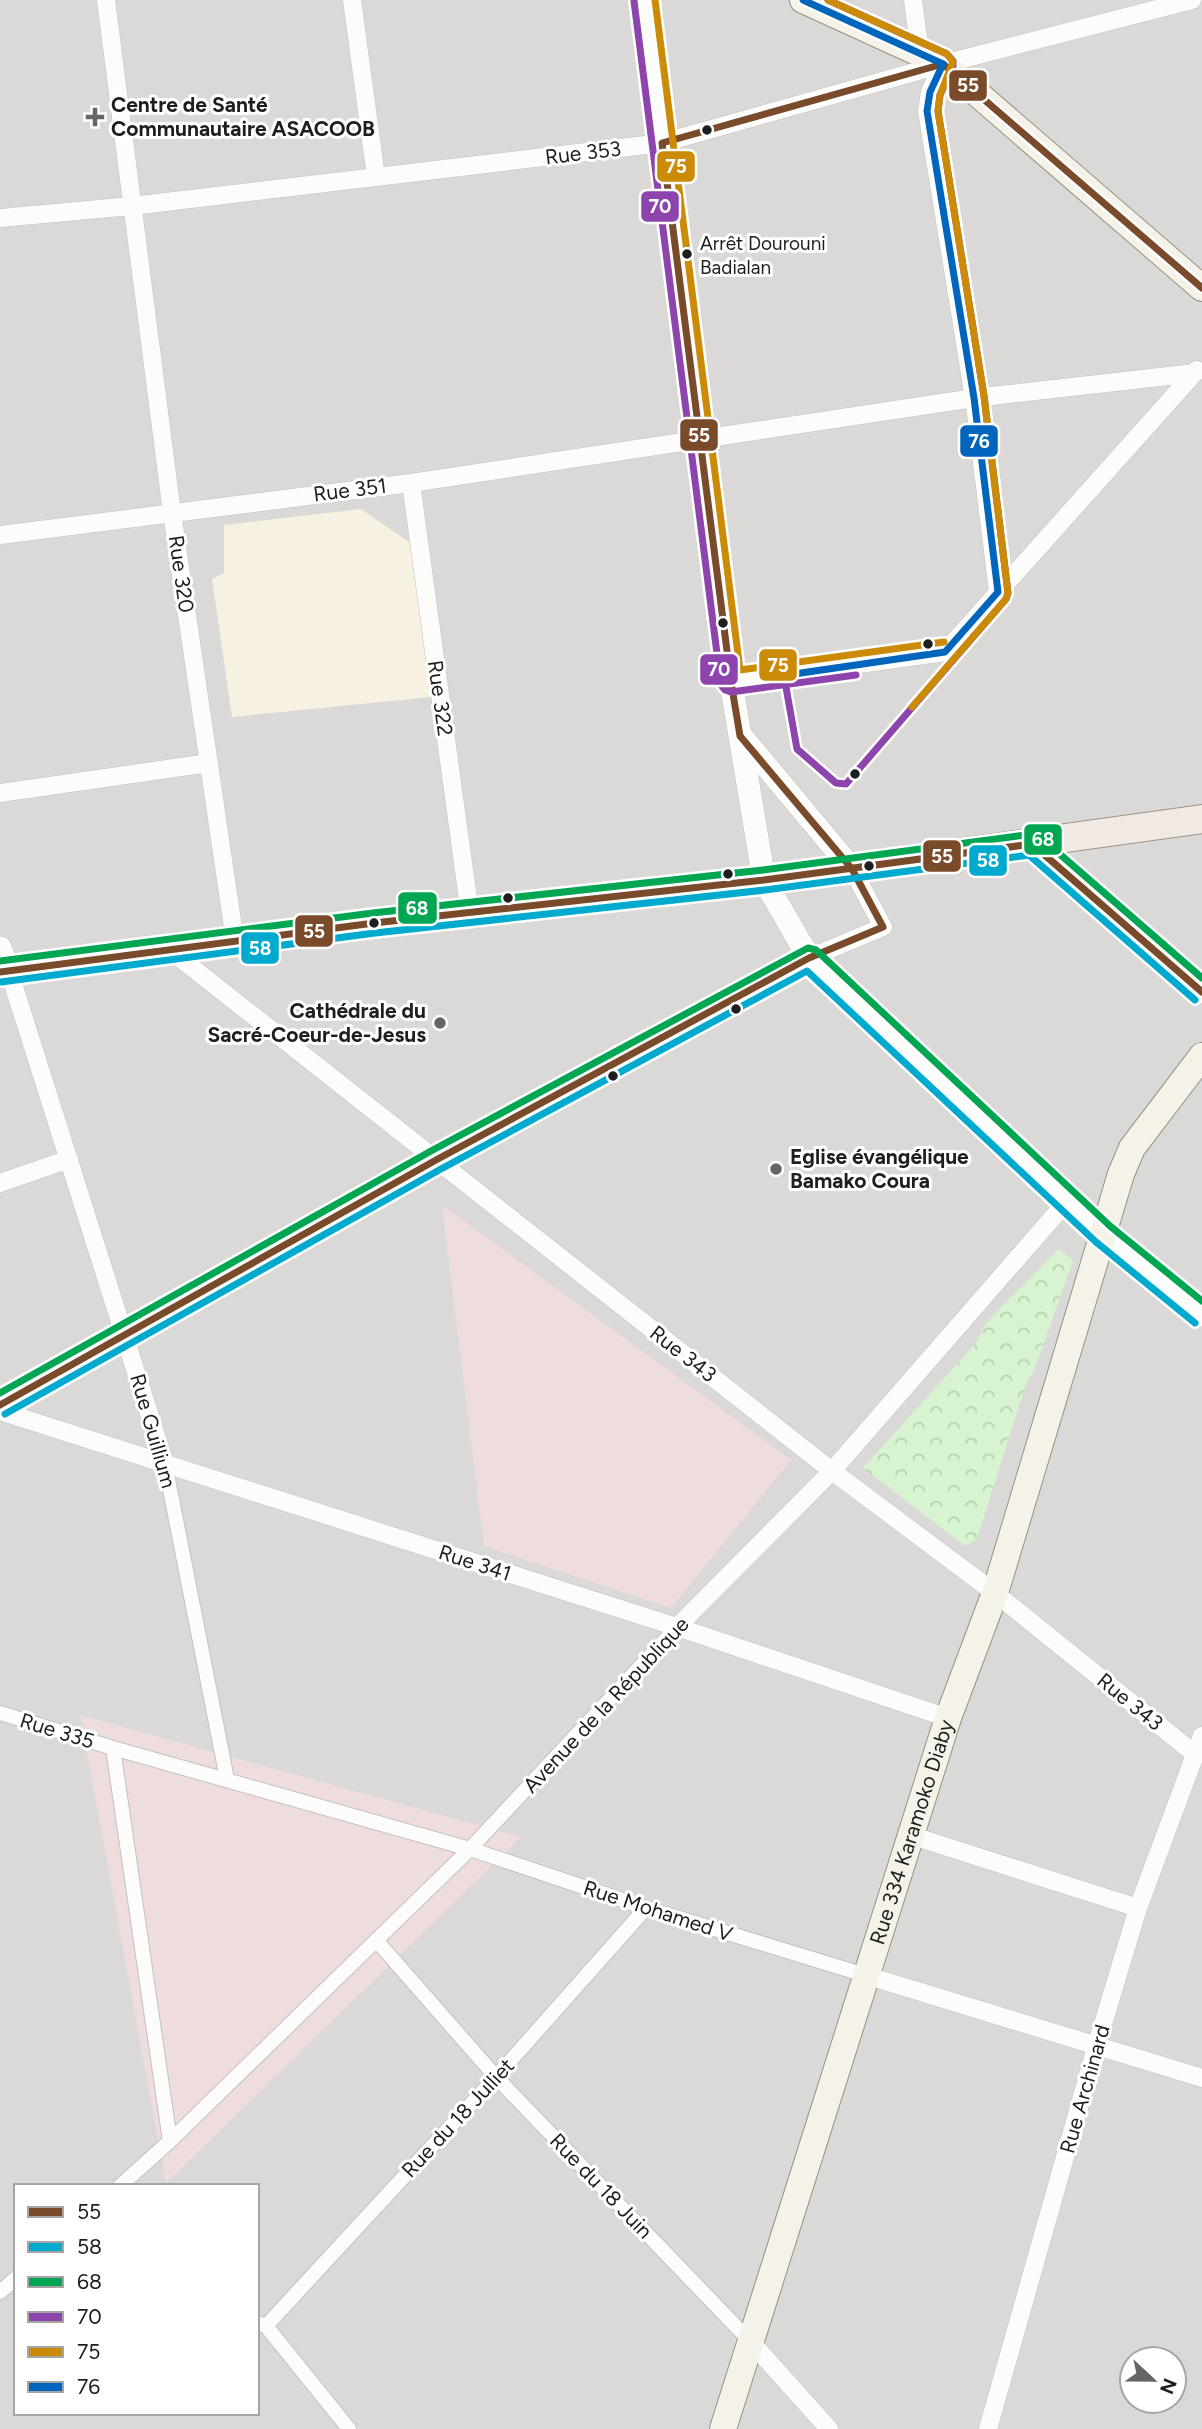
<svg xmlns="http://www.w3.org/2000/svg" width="1202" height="2429" font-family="Figtree,sans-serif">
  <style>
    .residential { fill: #dbd9d8; fill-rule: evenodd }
    .commercial { fill: #efdcdd }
    .education { fill: #f6f1e0 }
    .religious { fill: #dad9d8 }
    .park { fill: url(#park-crowns) }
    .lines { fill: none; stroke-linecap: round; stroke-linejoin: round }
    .pedestrian-casing { stroke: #c3c2c1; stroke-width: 16 }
    .minor-casing { stroke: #c3c2c1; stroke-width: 19 }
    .tertiary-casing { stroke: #c3c2c1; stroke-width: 24 }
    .secondary-casing { stroke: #97937d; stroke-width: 28 }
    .primary-casing { stroke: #a29282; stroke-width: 30 }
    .pedestrian { stroke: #fcfcfb; stroke-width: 14 }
    .minor { stroke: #fcfcfb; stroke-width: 18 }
    .tertiary { stroke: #fcfcfb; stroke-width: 23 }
    .secondary { stroke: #f4f2e9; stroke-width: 26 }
    .primary { stroke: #f1e9e3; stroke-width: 28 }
    .bus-1-casing { stroke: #fff; stroke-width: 12 }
    .bus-2-casing { stroke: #fff; stroke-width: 12 }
    .bus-3-casing { stroke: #fff; stroke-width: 12 }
    .bus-4-casing { stroke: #fff; stroke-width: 12 }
    .bus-5-casing { stroke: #fff; stroke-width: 12 }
    .bus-6-casing { stroke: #fff; stroke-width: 12 }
    .bus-1 { stroke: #7a4b2a; stroke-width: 7 }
    .bus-2 { stroke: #00a9ce; stroke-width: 7 }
    .bus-3 { stroke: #00a651; stroke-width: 7 }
    .bus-4 { stroke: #8e44ad; stroke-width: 7 }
    .bus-5 { stroke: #cc8b06; stroke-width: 7 }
    .bus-6 { stroke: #0065bd; stroke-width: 7 }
    .poi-dot { fill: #666564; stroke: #fff; stroke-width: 2.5 }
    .bus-dot { fill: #1e1e1e; stroke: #fff; stroke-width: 2.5 }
    .labels { text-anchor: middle; stroke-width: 6; stroke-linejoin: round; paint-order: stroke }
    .bus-label { font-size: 19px; fill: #1e1e1e; stroke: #fff; text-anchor: start }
    .poi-label { font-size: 21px; font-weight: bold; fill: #1e1e1e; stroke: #fff; text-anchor: start }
    .street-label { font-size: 21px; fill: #1e1e1e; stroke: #fff }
    .line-badge { stroke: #fff; stroke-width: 2.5 }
    .badge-label { font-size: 19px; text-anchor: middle; font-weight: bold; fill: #fff }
  </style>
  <defs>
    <pattern id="park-crowns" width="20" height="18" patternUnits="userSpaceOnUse" patternTransform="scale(1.75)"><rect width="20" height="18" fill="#d7f3cf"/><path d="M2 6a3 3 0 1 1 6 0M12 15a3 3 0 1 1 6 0" fill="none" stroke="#b8d0b1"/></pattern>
  </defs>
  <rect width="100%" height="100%" fill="#ece9e6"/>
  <path class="residential" d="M 0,0 L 1202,0 L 1202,2429 L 0,2429 ZM 16,2186 L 257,2186 L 257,2413 L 16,2413 ZM 1132,2359 L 1174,2359 L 1174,2401 L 1132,2401 Z"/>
  <path class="commercial" d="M 442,1205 L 791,1460 L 671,1608 L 484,1546 Z
    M 80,1715 L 521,1837 L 166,2183 Z"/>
  <path class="education" d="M 361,509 L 419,549 L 431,697 L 232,717 L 212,579 L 224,573 L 224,525 Z"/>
  <path class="religious" d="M 556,930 L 567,1047 L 441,1126 L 282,1008 L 276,971 Z"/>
  <path class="park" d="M 1059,1249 L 1073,1261 L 1034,1371 L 1026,1384 L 977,1539 L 965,1546 L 863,1468 L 977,1342 L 986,1323 Z"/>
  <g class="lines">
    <g class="pedestrian-casing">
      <path id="pedestrian" d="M 165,1464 L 227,1779
        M 0,1713 L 113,1748 L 470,1849 L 646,1908 L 865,1975
        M 113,1748 L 170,2141
        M 376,1940 L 496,2077 L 751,2342
        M 120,2186 L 170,2141 L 470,1849 L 677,1627
        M 0,2292 L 16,2278
        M 257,2323 L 266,2326 L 349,2429
        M 266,2326 L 496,2077 L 646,1908"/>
    </g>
    <g class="minor-casing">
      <path id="minor" d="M 106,0 L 172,513 L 235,941
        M 352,0 L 376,177
        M 913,0 L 920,53
        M 943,64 L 930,92 L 927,111 L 974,398 L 998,592
        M 0,218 L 132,206 L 662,143 L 943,64 L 1192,0
        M 411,483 L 470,914
        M 0,535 L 411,483 L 974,398 L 1195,373
        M 731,682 L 945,652 L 1197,370
        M 0,793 L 209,763
        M 171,951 L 832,1471 L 995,1593 L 1196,1755
        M 9,971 L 165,1464
        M 0,1183 L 69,1159
        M 0,1405 L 436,1160 L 809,958 L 883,927 L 852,869
        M 0,1411 L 677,1627 L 948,1718
        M 677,1627 L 832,1471 L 1068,1200
        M 910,1835 L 1138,1908
        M 865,1975 L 1202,2078
        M 751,2342 L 829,2429
        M 988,2429 L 1097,2044 L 1138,1908 L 1202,1736"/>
    </g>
    <g class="tertiary-casing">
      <path id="tertiary" d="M 644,0 L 731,682 L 764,880 L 809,958 L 1103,1234 L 1202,1315
        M 742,737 L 852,869
        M 1032,844 L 1202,992
        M 0,948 L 9,971"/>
    </g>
    <g class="secondary-casing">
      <g id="secondary">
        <path d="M 803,0 L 943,64 L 1202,288"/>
        <path id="s1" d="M 723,2429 L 948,1718 L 995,1593 L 1121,1174 L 1132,1148 L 1202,1056"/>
      </g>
    </g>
    <g class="primary-casing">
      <path id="primary" d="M 0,972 L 374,923 L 764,880 L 1202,819"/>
    </g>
    <use href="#pedestrian" class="pedestrian"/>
    <use href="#minor" class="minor"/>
    <use href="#tertiary" class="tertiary"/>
    <use href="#secondary" class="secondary"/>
    <use href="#primary" class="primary"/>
    <g class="bus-1-casing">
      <path id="bus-1" d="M 0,972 L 374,923 L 764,880 L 1032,844 L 1202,992
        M 0,1405 L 436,1160 L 809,958 L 883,927 L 852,869 L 740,736 L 731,682 L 662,143 L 943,64 L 1202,288"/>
    </g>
    <g class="bus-2-casing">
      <path id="bus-2" d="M 1,982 L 375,933 L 765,890 L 1029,855 L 1195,1000
        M 5,1414 L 441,1169 L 807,971 L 1096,1242 L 1195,1323"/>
    </g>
    <g class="bus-3-casing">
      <path id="bus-3" d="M 0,961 L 373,913 L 763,870 L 1033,834 L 1039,836 L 1202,978
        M 0,1393 L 431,1151 L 808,948 L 816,950 L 1110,1226 L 1202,1301"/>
    </g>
    <g class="bus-4-casing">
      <path id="bus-4" d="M 634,1 L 721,685 L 725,690 L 731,692 L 856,675
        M 784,676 L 797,749 L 836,783 L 846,784 L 1006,599 L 1008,593 L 984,396 L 938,111 L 940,95 L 953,67 L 953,61 L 947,54 L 828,0"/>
    </g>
    <g class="bus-5-casing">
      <path id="bus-5" d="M 655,0 L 740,670 L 944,642
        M 828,0 L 947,54 L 953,62 L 940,95 L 938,111 L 984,396 L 1008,593 L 1006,599 L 912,707"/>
    </g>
    <g class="bus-6-casing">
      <path id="bus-6" d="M 803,0 L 943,64
        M 794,674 L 945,652 L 998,592 L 974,398 L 927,111 L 930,92 L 943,64"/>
    </g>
    <use href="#bus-1" class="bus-1"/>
    <use href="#bus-2" class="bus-2"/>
    <use href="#bus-3" class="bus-3"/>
    <use href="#bus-4" class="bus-4"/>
    <use href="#bus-5" class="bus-5"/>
    <use href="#bus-6" class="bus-6"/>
  </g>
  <g class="poi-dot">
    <path d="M91.5 106.5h7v7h7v7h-7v7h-7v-7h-7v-7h7z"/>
    <circle cx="440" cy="1023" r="7"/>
    <circle cx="776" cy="1169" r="7"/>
  </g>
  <g class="bus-dot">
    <circle cx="707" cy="130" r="6"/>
    <circle cx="687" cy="254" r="6"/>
    <circle cx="723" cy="623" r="6"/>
    <circle cx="928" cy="644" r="6"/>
    <circle cx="855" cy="774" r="6"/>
    <circle cx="869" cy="866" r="6"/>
    <circle cx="728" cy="874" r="6"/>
    <circle cx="508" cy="898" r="6"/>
    <circle cx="374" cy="923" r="6"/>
    <circle cx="736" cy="1009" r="6"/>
    <circle cx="613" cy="1076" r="6"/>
  </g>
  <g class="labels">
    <g class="bus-label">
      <text x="700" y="250">Arrêt Dourouni<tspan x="700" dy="24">Badialan</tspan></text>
    </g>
    <g class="poi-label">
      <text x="111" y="112">Centre de Santé<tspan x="111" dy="24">Communautaire ASACOOB</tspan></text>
      <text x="426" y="1018" text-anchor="end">Cathédrale du<tspan x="426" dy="24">Sacré-Coeur-de-Jesus</tspan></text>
      <text x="790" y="1164">Eglise évangélique<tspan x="790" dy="24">Bamako Coura</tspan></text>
    </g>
    <g class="street-label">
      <text transform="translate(583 153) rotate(-7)" y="7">Rue 353</text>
      <text transform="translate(350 490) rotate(-7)" y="7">Rue 351</text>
      <text transform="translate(181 574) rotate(82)" y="7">Rue 320</text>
      <text transform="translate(440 698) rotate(82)" y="7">Rue 322</text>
      <text transform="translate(683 1354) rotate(38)" y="7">Rue 343</text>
      <text transform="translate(153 1431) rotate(74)" y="7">Rue Guillium</text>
      <text transform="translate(475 1563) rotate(18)" y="7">Rue 341</text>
      <text transform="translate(1130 1702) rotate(39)" y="7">Rue 343</text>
      <text transform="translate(606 1705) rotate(-47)" y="7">Avenue de la République</text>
      <text transform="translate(57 1731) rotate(17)" y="7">Rue 335</text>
      <text dy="7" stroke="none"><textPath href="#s1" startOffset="626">Rue 334 Karamoko Diaby</textPath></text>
      <text transform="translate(658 1911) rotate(18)" y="7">Rue Mohamed V</text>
      <text transform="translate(1085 2089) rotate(-74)" y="7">Rue Archinard</text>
      <text transform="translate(458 2118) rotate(-47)" y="7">Rue du 18 Julliet</text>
      <text transform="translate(601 2186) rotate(46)" y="7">Rue du 18 Juin</text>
    </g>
  </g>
  <g class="line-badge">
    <rect x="948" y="69" width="40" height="33" rx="7" fill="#7a4b2a"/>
    <rect x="656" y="150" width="40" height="33" rx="7" fill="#cc8b06"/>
    <rect x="640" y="190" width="40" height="33" rx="7" fill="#8e44ad"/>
    <rect x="679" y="418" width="40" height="34" rx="7" fill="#7a4b2a"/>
    <rect x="959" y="424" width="40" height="34" rx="7" fill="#0065bd"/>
    <rect x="758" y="648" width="40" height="34" rx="7" fill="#cc8b06"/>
    <rect x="699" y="653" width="40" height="33" rx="7" fill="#8e44ad"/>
    <rect x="1023" y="823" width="40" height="33" rx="7" fill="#00a651"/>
    <rect x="922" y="839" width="40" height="34" rx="7" fill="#7a4b2a"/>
    <rect x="968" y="844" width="40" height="33" rx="7" fill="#00a9ce"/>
    <rect x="397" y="891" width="41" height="34" rx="7" fill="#00a651"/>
    <rect x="294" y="914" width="40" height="34" rx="7" fill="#7a4b2a"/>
    <rect x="240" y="931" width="40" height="34" rx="7" fill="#00a9ce"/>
  </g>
  <g class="badge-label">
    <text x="968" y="92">55</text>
    <text x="676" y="173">75</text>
    <text x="660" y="213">70</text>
    <text x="699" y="442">55</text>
    <text x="979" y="448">76</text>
    <text x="778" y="672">75</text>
    <text x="719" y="676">70</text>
    <text x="1043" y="846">68</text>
    <text x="942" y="863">55</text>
    <text x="988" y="867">58</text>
    <text x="417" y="915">68</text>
    <text x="314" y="938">55</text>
    <text x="260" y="955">58</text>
  </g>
  <rect x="14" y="2184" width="245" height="231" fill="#ffffff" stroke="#a5a5a5" stroke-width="2"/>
  <rect x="28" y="2207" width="35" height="10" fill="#7a4b2a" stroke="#a5a5a5" stroke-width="2"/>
  <text x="77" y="2219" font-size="21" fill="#1e1e1e">55</text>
  <rect x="28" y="2242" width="35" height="10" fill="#00a9ce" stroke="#a5a5a5" stroke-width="2"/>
  <text x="77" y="2254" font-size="21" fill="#1e1e1e">58</text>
  <rect x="28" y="2277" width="35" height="10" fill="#00a651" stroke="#a5a5a5" stroke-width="2"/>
  <text x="77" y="2289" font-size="21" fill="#1e1e1e">68</text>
  <rect x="28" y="2312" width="35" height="10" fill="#8e44ad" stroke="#a5a5a5" stroke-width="2"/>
  <text x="77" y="2324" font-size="21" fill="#1e1e1e">70</text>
  <rect x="28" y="2347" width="35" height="10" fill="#cc8b06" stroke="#a5a5a5" stroke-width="2"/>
  <text x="77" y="2359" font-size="21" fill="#1e1e1e">75</text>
  <rect x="28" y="2382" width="35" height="10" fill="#0065bd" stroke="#a5a5a5" stroke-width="2"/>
  <text x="77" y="2394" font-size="21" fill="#1e1e1e">76</text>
  <g transform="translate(1153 2380) rotate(112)"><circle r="33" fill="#ffffff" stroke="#a5a5a5" stroke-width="2"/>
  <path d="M0-5L12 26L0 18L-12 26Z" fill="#666564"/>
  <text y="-10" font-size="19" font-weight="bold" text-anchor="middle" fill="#1e1e1e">N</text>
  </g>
</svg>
